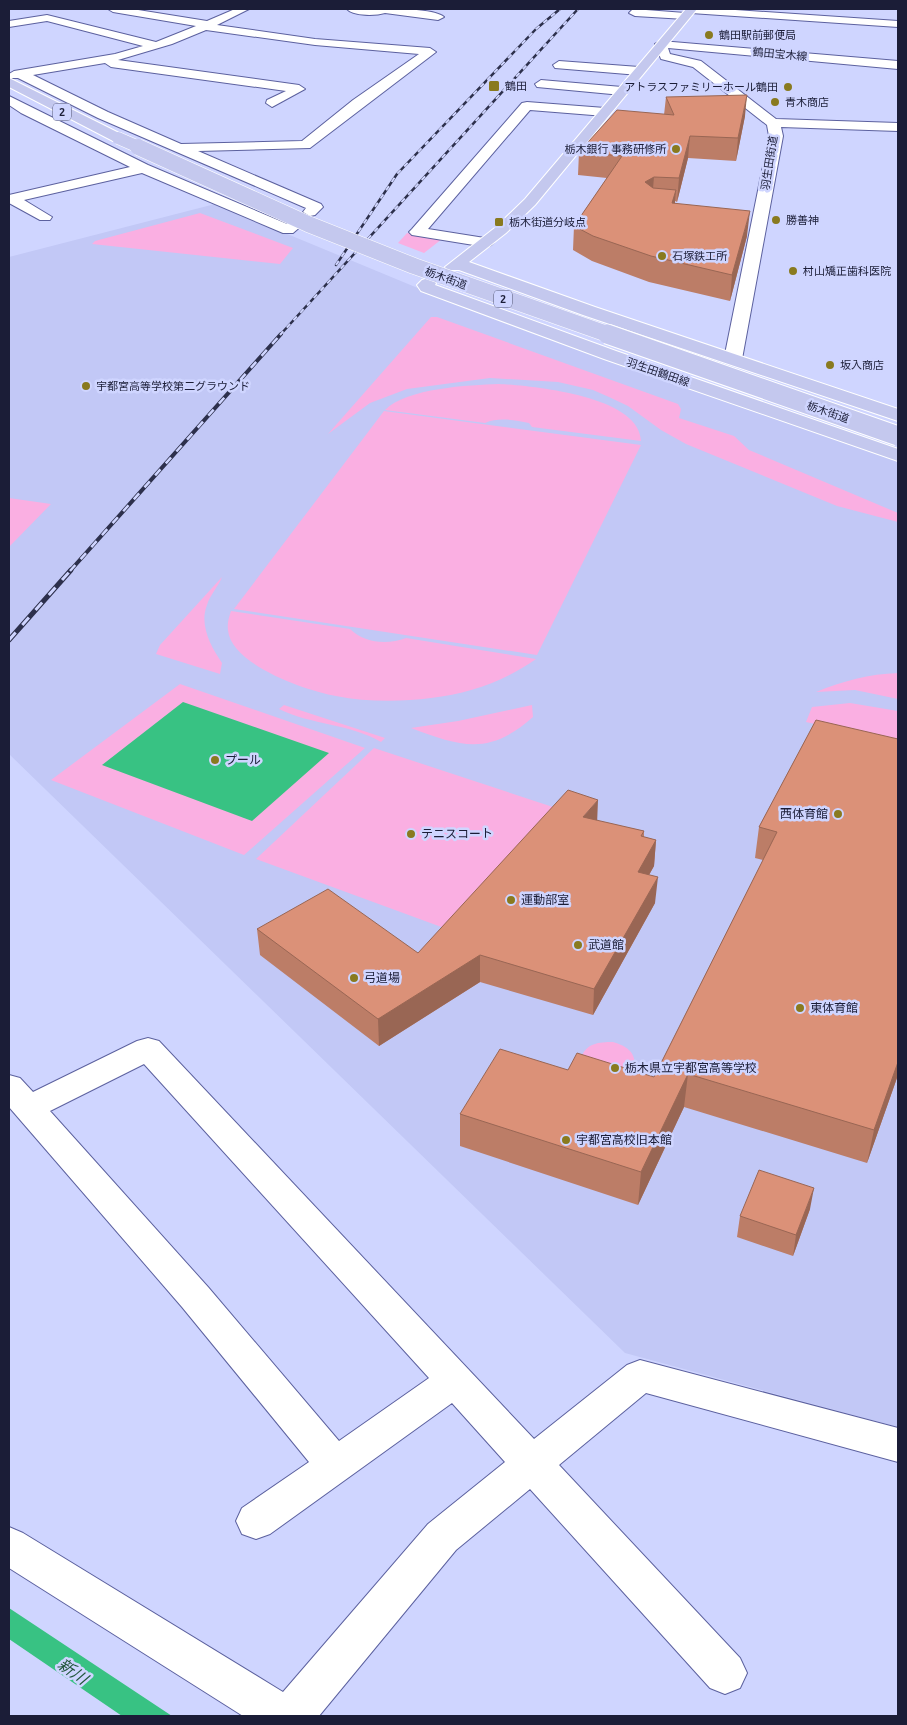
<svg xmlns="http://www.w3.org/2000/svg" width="907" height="1725" font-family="Ubuntu,'Noto Sans JP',sans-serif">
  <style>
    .built { fill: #c2c8f6 }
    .green { fill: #faafe2 }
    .water { fill: #38c283 }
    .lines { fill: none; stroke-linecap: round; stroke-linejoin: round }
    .minor-casing { stroke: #5c619f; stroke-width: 2 }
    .major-casing { stroke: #fff; stroke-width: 2 }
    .minor { fill: #fff; fill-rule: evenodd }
    .major { fill: #c4c8ee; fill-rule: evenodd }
    .rail-far2-casing { stroke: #2d304c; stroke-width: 2.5 }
    .rail-far1-casing { stroke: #2d304c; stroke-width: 4 }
    .rail-casing { stroke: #2d304c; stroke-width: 5 }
    .rail-far2 { stroke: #cfd5ff; stroke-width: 2; stroke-dasharray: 5; stroke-linecap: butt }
    .rail-far1 { stroke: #cfd5ff; stroke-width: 2.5; stroke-dasharray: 8; stroke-linecap: butt }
    .rail { stroke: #cfd5ff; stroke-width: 3; stroke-dasharray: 10; stroke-linecap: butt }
    .major-bridge-far2-casing { stroke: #fff; stroke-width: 13; stroke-linecap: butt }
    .major-bridge-far1-casing { stroke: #fff; stroke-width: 17; stroke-linecap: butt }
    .major-bridge-casing { stroke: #fff; stroke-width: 21; stroke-linecap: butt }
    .major-bridge-far2 { stroke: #c4c8ee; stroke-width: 12 }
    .major-bridge-far1 { stroke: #c4c8ee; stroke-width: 16 }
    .major-bridge { stroke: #c4c8ee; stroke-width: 19 }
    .wall { fill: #bc7d67 }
    .shaded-wall { fill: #996654 }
    .building { fill: #db9178; stroke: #996654 }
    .poi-dot { fill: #897a1f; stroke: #cfd5ff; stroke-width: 2 }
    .labels { text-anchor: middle; stroke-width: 5; stroke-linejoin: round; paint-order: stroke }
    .far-poi-label { font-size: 11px; fill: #1b1d37; stroke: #cfd5ff; text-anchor: start }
    .far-street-label { font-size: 11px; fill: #1b1d37; stroke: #cfd5ff }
    .shield { fill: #cfd5ff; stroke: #515473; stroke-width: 1 }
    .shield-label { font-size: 11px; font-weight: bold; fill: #1b1d37 }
    .poi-label { font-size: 12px; fill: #1b1d37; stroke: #cfd5ff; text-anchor: start }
    .near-water-label { font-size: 16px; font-style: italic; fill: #22563c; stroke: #cfd5ff }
  </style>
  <rect width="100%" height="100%" fill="#cfd5ff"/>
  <path class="built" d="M 215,204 L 466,308 L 898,459 L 898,1427 L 625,1353 L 9,754 L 9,257 Z"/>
  <path class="green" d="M 200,213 L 293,248 L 280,264 L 92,244 L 95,241 Z
    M 407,233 L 442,239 L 424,253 L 398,243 Z
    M 431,317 L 437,317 L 678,404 L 681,409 L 679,418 L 734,436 L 749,450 L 898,513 L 898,522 L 837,506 L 686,444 L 661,430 L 628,406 L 609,397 L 593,390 L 558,382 L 490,378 L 407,389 L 370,403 L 328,434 Z
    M 499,384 C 533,386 640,396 641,441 L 532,427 L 529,423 C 514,420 499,417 485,423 L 385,410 C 407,388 469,385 499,384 Z
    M 384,411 L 641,445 L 537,655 L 234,609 Z
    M 9,498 L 51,504 L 9,547 Z
    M 222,577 C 218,587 210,595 207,605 C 199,625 211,647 222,663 L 220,674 L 156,654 L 160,645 Z
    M 231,611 L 350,629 C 364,643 387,645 406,638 L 536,659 C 503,682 470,693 431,698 C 401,702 366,702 336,696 C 307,691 231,665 228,630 C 227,623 229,617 231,611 Z
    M 898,673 L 898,699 L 855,690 L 816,692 C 843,681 869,674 898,673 Z
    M 180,684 L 365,748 L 244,855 L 51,780 Z
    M 850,703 L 898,711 L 898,743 L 806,722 L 812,707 Z
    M 284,705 L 385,738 L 381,742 C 351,724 311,725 279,709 Z
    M 532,705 L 533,717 C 489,756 462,747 411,728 L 458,721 Z
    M 374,748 L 562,810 L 455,932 L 256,859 Z
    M 613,1042 C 626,1046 635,1051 635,1066 L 631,1072 L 581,1058 C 586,1043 599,1042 613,1042 Z"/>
  <path class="water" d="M 183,702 L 329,753 L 252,821 L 102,765 Z
    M 9,1608 L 172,1716 L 122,1716 L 9,1639 Z"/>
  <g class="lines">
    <g class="minor-casing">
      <path id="minor" d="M 108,9 L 132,9 L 207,21 L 235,9 L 249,9 L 217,25 L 315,39 L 430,48 L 436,52 L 310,148 L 198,151 L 321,204 L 323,207 L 315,215 L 310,216 L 303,212 L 306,208 L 98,118 L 18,78 L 10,78 L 9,74 L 14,71 L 115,54 L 143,46 L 47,21 L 9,27 L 9,21 L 47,15 L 156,42 L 196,26 L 113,12 ZM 206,30 L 315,45 L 419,54 L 353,100 L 302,141 L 181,144 L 108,112 L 33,75 L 105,63 L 111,67 L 286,91 L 267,100 L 266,103 L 272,107 L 305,89 L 299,85 L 118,60 L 172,44 Z
        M 347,9 C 364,9 433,6 444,17 L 438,20 L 385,13 C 375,16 353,16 347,9 Z
        M 633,9 L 685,13 L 691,16 L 685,19 L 635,16 L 629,13 Z
        M 686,9 L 721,9 L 898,21 L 898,27 L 691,13 L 687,12 Z
        M 661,41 L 898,61 L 898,69 L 668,48 L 670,54 L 701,61 L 776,119 L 898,123 L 898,131 L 781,127 L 783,136 L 742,359 L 739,363 L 727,363 L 724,359 L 769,136 L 767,125 L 693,67 L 661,59 L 655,44 Z
        M 559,61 L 639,67 L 645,71 L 639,75 L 555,68 L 553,65 Z
        M 541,80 L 622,87 L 628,91 L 622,95 L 537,87 L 535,84 Z
        M 9,96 L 148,165 L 287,224 L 297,224 L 300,227 L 293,233 L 283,233 L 142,173 L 24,200 L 52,217 L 50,220 L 40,220 L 9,203 L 9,195 L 130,167 L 21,113 L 9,105 Z
        M 527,102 L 605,108 L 611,112 L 605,116 L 530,110 L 428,229 L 491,239 L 494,242 L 491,245 L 486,247 L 412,235 L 409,232 L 412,229 L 522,103 Z
        M 148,1038 L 159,1041 L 534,1439 L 627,1365 L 640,1360 L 898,1428 L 898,1462 L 646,1393 L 559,1465 L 740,1658 L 747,1673 L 740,1688 L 725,1694 L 710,1688 L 530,1489 L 456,1550 L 319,1716 L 243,1716 L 9,1568 L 9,1527 L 23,1533 L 283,1692 L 428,1524 L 505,1462 L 452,1403 L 270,1534 L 256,1539 L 242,1534 L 236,1521 L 242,1508 L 309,1462 L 182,1307 L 9,1107 L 9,1075 L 20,1078 L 33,1092 L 137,1041 ZM 144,1064 L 429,1378 L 339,1441 L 208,1287 L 50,1111 Z"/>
    </g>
    <g class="major-casing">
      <path id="major" d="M 686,9 L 697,9 L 535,205 L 506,233 L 469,262 L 595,307 L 898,409 L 898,421 L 583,315 L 459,270 L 447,270 L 445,267 L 496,227 L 525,199 Z
        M 9,78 L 123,135 L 125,138 L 123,141 L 113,141 L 9,87 Z
        M 428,278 L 434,280 L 436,283 L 435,285 L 616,351 L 898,449 L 898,461 L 604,359 L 421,291 L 417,285 L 422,280 Z"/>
    </g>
    <use href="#minor" class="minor"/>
    <use href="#major" class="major"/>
    <g class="rail-far2-casing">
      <path id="rail-far2" d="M 336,265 L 397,174 L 536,29 L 560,9
        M 280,335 L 578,9"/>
    </g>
    <g class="rail-far1-casing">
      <path id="rail-far1" d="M 70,571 L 281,334"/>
    </g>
    <g class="rail-casing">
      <path id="rail" d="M 9,640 L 71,570"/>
    </g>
    <use href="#rail-far2" class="rail-far2"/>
    <use href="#rail-far1" class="rail-far1"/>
    <use href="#rail" class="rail"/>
    <g class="major-bridge-far2-casing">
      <path id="major-bridge-far2" d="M 118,138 L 141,148"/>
    </g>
    <g class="major-bridge-far1-casing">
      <path id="major-bridge-far1" d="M 138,147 L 308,224 L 414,266 L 610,335"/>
    </g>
    <g class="major-bridge-casing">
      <path id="major-bridge" d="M 607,334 L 898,436"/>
    </g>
    <use href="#major-bridge-far2" class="major-bridge-far2"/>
    <use href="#major-bridge-far1" class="major-bridge-far1"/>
    <use href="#major-bridge" class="major-bridge"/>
  </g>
  <path class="wall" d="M 666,97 L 745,116 L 736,161 L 688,158 L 677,202 L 675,201 L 675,203 L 747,236 L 730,301 L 649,282 L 592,261 L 573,250 L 574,226 L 607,178 L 578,175 L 579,152 L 664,115 Z
    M 816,720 L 898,1075 L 867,1163 L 684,1107 L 638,1205 L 460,1146 L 460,1114 L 568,1070 L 654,1077 L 763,860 L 755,858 L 759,827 Z
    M 597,821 L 644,831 L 644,837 L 656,840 L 654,866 L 649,875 L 655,903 L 593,1015 L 480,982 L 379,1046 L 260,955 L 257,929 L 418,953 Z
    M 810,1209 L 793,1256 L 737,1237 L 740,1216 Z"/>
  <path class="shaded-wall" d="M 747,95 L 745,116 L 736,161 L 738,138 Z
    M 690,136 L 688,158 L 677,202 L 679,178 Z
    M 654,177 L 652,200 L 645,182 Z
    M 676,190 L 674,213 L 672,203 Z
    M 750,211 L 747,236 L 730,301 L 732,275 Z
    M 598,800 L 597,825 L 583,817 Z
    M 656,840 L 654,866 L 636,898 L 638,872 Z
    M 658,877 L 655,903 L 593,1015 L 594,989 Z
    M 480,955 L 480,982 L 379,1046 L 378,1019 Z
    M 898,1062 L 898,1075 L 867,1163 L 874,1130 Z
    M 688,1074 L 684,1107 L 638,1205 L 641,1172 Z
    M 814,1188 L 810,1209 L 793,1256 L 796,1235 Z"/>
  <path class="building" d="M 747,95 L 738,138 L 690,136 L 679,178 L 654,177 L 645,182 L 653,188 L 676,190 L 672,203 L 750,211 L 732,275 L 651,256 L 593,236 L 574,226 L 622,156 L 579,152 L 617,110 L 674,115 L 666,97 Z
    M 816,720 L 898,739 L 898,1062 L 874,1130 L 688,1074 L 641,1172 L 460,1114 L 500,1049 L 568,1070 L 577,1053 L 654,1077 L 777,832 L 759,827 Z
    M 568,790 L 598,800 L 583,817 L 644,831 L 641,836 L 656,840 L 638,872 L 658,877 L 594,989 L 480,955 L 378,1019 L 257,929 L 328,889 L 418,953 Z
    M 759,1170 L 814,1188 L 796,1235 L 740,1216 Z"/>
  <g class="poi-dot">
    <circle cx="709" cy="35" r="5"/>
    <rect x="488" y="80" width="12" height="12" rx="2.5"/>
    <circle cx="788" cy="87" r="5"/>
    <circle cx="775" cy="102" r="5"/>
    <circle cx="676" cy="149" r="5"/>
    <circle cx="776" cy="220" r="5"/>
    <rect x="494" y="217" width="10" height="10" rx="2.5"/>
    <circle cx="662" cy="256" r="5"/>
    <circle cx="793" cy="271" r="5"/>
    <circle cx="830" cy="365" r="5"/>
    <circle cx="86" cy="386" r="5"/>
    <circle cx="215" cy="760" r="5"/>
    <circle cx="838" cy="814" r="5"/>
    <circle cx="411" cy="834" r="5"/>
    <circle cx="511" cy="900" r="5"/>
    <circle cx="578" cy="945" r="5"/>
    <circle cx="354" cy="978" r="5"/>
    <circle cx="800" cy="1008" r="5"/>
    <circle cx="615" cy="1068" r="5"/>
    <circle cx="566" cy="1140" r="5"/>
  </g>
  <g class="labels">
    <g class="far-poi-label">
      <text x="719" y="39">鶴田駅前郵便局</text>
      <text x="505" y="90">鶴田</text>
      <text x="778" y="91" text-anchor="end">アトラスファミリーホール鶴田</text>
      <text x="785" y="106">青木商店</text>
      <text x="666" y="153" text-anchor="end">栃木銀行 事務研修所</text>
      <text x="786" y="224">勝善神</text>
      <text x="509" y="226">栃木街道分岐点</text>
      <text x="672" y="260">石塚鉄工所</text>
      <text x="803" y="275">村山矯正歯科医院</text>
      <text x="840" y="369">坂入商店</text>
      <text x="96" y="390">宇都宮高等学校第二グラウンド</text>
    </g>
    <g class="far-street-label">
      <text transform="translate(780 54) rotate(5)" y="4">鶴田宝木線</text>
      <text transform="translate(769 163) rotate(-81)" y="4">羽生田街道</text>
      <text transform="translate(446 278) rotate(20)" y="4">栃木街道</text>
      <text transform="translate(658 372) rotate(19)" y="4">羽生田鶴田線</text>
      <text transform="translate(828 412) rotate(19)" y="4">栃木街道</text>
    </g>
    <g class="shield">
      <rect x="53" y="103.5" width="18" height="17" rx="4"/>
      <rect x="494" y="290.5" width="18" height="17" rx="4"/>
    </g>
    <g class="shield-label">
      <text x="62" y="116">2</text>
      <text x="503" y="303">2</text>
    </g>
    <g class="poi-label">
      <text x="225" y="764">プール</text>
      <text x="828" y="818" text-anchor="end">西体育館</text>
      <text x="421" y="838">テニスコート</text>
      <text x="521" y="904">運動部室</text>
      <text x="588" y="949">武道館</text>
      <text x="364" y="982">弓道場</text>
      <text x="810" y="1012">東体育館</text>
      <text x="625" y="1072">栃木県立宇都宮高等学校</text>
      <text x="576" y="1144">宇都宮高校旧本館</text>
    </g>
    <g class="near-water-label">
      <text transform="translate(73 1671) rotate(35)" y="6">新川</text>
    </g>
  </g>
  <rect width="907" height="1725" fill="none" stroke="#1b1d37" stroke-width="20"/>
</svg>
